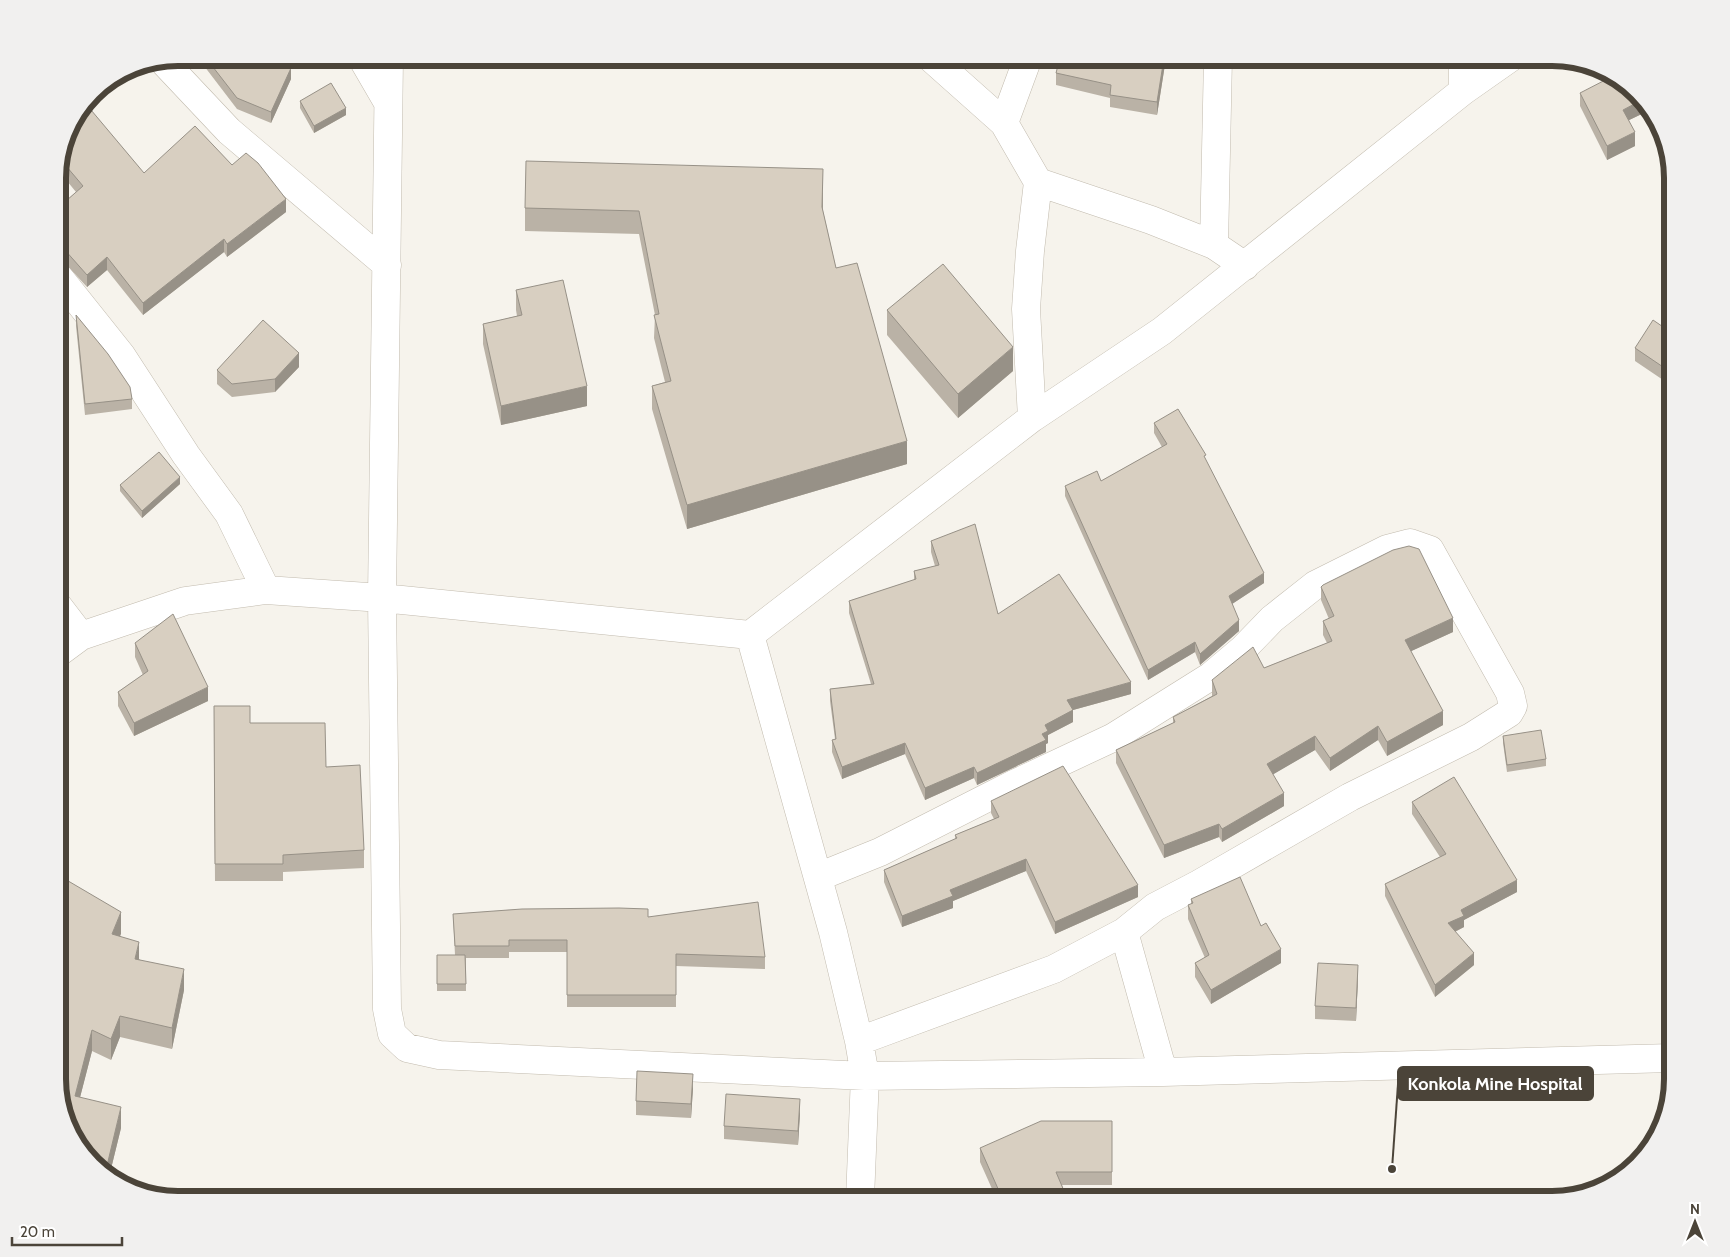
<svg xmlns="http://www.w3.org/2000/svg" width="1730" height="1257" font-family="Cabin,sans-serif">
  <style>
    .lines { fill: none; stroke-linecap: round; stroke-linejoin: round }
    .minor-casing { stroke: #c2bbae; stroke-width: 29 }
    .minor { stroke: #fff; stroke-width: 28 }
    .wall { fill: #bab2a6 }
    .shaded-wall { fill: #979187 }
    .building { fill: #d8cfc1; stroke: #979187 }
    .rim { fill: none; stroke: #4b4439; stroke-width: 6 }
    .leader { fill: none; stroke: #4b4439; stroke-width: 2 }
    .callout-dot { fill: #4b4439; stroke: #fff; stroke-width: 2 }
    .callout { fill: #4b4439; stroke: #4b4439; stroke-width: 2 }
    .callout-label { font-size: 18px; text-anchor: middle; font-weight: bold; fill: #fff }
  </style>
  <rect width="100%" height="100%" fill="#f6f3ec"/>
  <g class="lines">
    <g class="minor-casing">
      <path id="minor" d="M 362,58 L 387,101
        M 931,58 L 1004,123 L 1038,182 L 1030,251 L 1026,309 L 1032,418
        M 163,61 L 229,131 L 387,265
        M 1463,91 L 1463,58
        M 1004,123 L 1028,58
        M 1038,182 L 1151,220 L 1214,245 L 1245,266
        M 1214,245 L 1218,58
        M 58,276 L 121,355 L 186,455 L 229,514 L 266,590
        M 58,606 L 81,636
        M 750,635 L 382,598 L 387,1009 L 392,1034 L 407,1048 L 439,1055 L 865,1076 L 1163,1072 L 1672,1058
        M 58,653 L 81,636 L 185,601 L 266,590 L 382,598 L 389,58
        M 818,877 L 880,852 L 1014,784 L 1112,738 L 1211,676 L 1243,649 L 1272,619 L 1315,585 L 1387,549 L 1410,543 L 1430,550 L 1510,693 L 1513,706 L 1509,713 L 1471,737 L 1350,797 L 1199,884 L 1155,907 L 1124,932 L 1054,969 L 859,1041
        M 1124,932 L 1163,1072
        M 860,1199 L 865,1076 L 859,1041 L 833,932 L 750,635 L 1032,418 L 1162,331 L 1463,91 L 1510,58"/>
    </g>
    <use href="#minor" class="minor"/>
  </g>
  <path class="wall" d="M 198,58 L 287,58 L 291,79 L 271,123 L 237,109 Z
    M 1060,58 L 1166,58 L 1157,115 L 1110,107 L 1110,98 L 1056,85 L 1056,73 Z
    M 1580,93 L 1648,111 L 1629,120 L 1635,146 L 1607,160 L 1580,106 Z
    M 300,101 L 346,115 L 314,133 L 300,108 Z
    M 70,125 L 144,173 L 232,165 L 286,212 L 227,257 L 224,252 L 143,315 L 107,270 L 87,287 L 64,262 L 58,261 L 58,208 L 76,192 L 58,170 Z
    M 823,193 L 823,211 L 836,268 L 907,464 L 687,529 L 652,409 L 652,386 L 665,382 L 654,338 L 655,315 L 639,234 L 525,231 L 525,208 Z
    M 516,290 L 587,406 L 501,425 L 483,344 L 483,324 L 517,316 L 516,310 Z
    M 887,310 L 1013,371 L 958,418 L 887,335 Z
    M 76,315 L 132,399 L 132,409 L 85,415 L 76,326 Z
    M 1672,333 L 1672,386 L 1635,361 L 1635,348 Z
    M 299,367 L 275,392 L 232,397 L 217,384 L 217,370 Z
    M 1154,423 L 1206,461 L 1264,583 L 1232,604 L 1239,631 L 1200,665 L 1195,652 L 1148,680 L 1065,496 L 1065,486 L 1101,481 L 1162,447 L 1154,433 Z
    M 180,484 L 142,518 L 120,491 L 120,485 Z
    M 931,541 L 998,614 L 1131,694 L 1073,710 L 1073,722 L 1048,735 L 1048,743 L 1046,744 L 1046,752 L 977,785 L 974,778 L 925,800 L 905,754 L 842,779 L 832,752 L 832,740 L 835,739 L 830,701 L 830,689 L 871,684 L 849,613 L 849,601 L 914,580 L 914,571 L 935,566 L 931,552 Z
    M 1321,587 L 1453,632 L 1411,651 L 1443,725 L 1387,756 L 1378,740 L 1330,771 L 1315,750 L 1273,774 L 1284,806 L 1222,842 L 1219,837 L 1164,858 L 1116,763 L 1116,750 L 1173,723 L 1173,717 L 1212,696 L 1212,680 L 1264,668 L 1327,643 L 1323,635 L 1323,621 L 1329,619 L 1321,600 Z
    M 135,643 L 208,701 L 134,736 L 118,706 L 118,692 L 143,675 L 135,657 Z
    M 214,706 L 250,723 L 326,767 L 364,850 L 364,868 L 283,872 L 283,881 L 215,881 Z
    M 1503,736 L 1546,759 L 1546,766 L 1507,772 L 1503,743 Z
    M 991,801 L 1138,897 L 1055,934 L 1026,871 L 953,901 L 953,908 L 902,927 L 884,882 L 884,870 L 955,839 L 955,835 L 994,819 L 991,813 Z
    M 1412,802 L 1517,892 L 1464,920 L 1464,927 L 1455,932 L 1474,965 L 1435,997 L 1385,896 L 1385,884 L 1440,857 L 1412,814 Z
    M 1191,899 L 1261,926 L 1281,963 L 1211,1004 L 1195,977 L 1195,963 L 1205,958 L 1188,919 L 1188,905 L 1191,904 Z
    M 453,914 L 648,917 L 765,957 L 765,969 L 676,966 L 676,1007 L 567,1007 L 567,952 L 509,952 L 509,958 L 466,958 L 466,991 L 437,991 L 437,955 L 455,955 Z
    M 121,934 L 120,937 L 139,959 L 184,990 L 172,1049 L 120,1037 L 111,1060 L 92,1051 L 80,1097 L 121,1128 L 109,1177 L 105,1175 L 58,1086 Z
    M 1358,978 L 1356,1021 L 1315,1019 L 1315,1006 Z
    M 693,1088 L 691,1118 L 636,1115 L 636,1101 Z
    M 800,1113 L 798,1145 L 724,1139 L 724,1126 Z
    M 1112,1121 L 1112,1185 L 1062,1185 L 1067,1200 L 997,1200 L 980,1162 L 980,1148 Z"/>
  <path class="shaded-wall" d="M 1164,58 L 1166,58 L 1157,115 L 1157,102 Z
    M 291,68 L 291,79 L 271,123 L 271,112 Z
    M 1640,101 L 1648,111 L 1623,123 L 1623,110 Z
    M 346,108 L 346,115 L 314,133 L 314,126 Z
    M 1635,132 L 1635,146 L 1607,160 L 1607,146 Z
    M 823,169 L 823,193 L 822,230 L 822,207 Z
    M 286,199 L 286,212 L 227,257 L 227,244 Z
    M 224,239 L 224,252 L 143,315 L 143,303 Z
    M 107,257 L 107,270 L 87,287 L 87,275 Z
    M 64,295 L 64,308 L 58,313 L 58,300 Z
    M 1013,347 L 1013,371 L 958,418 L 958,394 Z
    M 299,353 L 299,367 L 275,392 L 275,379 Z
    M 587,386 L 587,406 L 501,425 L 501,406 Z
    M 907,441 L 907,464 L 687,529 L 687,505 Z
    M 180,477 L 180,484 L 142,518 L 142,511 Z
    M 1264,573 L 1264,583 L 1229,606 L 1229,596 Z
    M 1453,618 L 1453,632 L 1405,654 L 1405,640 Z
    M 1239,620 L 1239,631 L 1200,665 L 1200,654 Z
    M 1195,642 L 1195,652 L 1148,680 L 1148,670 Z
    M 1131,682 L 1131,694 L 1073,710 L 1073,722 L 1048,735 L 1048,743 L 1046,744 L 1046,752 L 977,785 L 977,773 L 1045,725 L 1067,700 Z
    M 208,687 L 208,701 L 134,736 L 134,723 Z
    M 1443,711 L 1443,725 L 1387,756 L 1387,742 Z
    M 1378,726 L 1378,740 L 1330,771 L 1330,758 Z
    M 1315,736 L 1315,750 L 1267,778 L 1267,764 Z
    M 905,743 L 905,754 L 842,779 L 842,767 Z
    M 974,767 L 974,778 L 925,800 L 925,788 Z
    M 64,770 L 64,789 L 58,792 L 58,773 Z
    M 1284,793 L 1284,806 L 1222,842 L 1222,829 Z
    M 1219,824 L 1219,837 L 1164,858 L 1164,845 Z
    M 1026,859 L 1026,871 L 953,901 L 953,908 L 902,927 L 902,916 L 950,890 Z
    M 1517,880 L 1517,892 L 1464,920 L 1464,927 L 1448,935 L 1448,923 L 1461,910 Z
    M 1138,885 L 1138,897 L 1055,934 L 1055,922 Z
    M 121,912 L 121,934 L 112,955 L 112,934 Z
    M 139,942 L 139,963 L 135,959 Z
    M 1281,949 L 1281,963 L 1211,1004 L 1211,990 Z
    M 1474,953 L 1474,965 L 1435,997 L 1435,985 Z
    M 1358,965 L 1358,978 L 1356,1021 L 1356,1008 Z
    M 184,969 L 184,990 L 172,1049 L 172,1028 Z
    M 120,1016 L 120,1037 L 111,1060 L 111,1039 Z
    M 92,1030 L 92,1051 L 75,1117 L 75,1096 Z
    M 693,1074 L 693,1088 L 691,1118 L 691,1104 Z
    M 800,1099 L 800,1113 L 798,1145 L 798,1131 Z
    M 121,1107 L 121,1128 L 109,1177 L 105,1174 Z"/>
  <path class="building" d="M 206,58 L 287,58 L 291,68 L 271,112 L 237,98 Z
    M 1060,58 L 1164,58 L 1157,102 L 1110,95 L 1111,85 L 1056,73 Z
    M 1613,76 L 1625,82 L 1640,101 L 1623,110 L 1635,132 L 1607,146 L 1580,93 Z
    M 331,83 L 346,108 L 314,126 L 300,101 Z
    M 86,104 L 144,173 L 195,126 L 232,165 L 246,153 L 258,163 L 286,199 L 227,244 L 224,239 L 143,303 L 107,257 L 87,275 L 64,249 L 58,248 L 58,208 L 83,186 L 61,160 L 70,125 Z
    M 526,161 L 823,169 L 822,207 L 836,268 L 857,263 L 907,441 L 687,505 L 652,386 L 671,381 L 654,315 L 659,314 L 639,211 L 525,208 Z
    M 943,264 L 1013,347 L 958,394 L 887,310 Z
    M 563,280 L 587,386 L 501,406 L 483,324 L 522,315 L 516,290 Z
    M 58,287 L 64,295 L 58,300 Z
    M 76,315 L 108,354 L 130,387 L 132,399 L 85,404 Z
    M 263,320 L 299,353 L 275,379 L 232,384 L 217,370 Z
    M 1653,320 L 1672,333 L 1672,373 L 1635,348 Z
    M 1178,409 L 1206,455 L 1204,456 L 1264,573 L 1229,596 L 1239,620 L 1200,654 L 1195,642 L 1148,670 L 1065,486 L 1097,471 L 1101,481 L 1167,444 L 1154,423 Z
    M 159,452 L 180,477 L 142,511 L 120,485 Z
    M 975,524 L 998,614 L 1059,574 L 1131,682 L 1067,700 L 1073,710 L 1045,725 L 1048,731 L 1042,734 L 1046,740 L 977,773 L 974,767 L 925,788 L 905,743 L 842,767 L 832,740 L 836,739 L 830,689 L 874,684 L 849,601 L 916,579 L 914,571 L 939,565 L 931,541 Z
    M 1409,546 L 1419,549 L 1453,618 L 1405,640 L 1443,711 L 1387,742 L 1378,726 L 1330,758 L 1315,736 L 1267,764 L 1284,793 L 1222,829 L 1219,824 L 1164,845 L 1116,750 L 1175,722 L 1173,717 L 1217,694 L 1212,680 L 1253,647 L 1264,668 L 1332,641 L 1323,621 L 1334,616 L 1321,587 L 1323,585 L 1393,550 Z
    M 173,614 L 208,687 L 134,723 L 118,692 L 148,671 L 135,643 Z
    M 214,706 L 250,706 L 250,723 L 325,723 L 326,767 L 360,765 L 364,850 L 283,855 L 283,864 L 215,864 Z
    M 1541,730 L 1546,759 L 1507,765 L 1503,736 Z
    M 58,758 L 64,770 L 58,773 Z
    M 1063,766 L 1138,885 L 1055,922 L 1026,859 L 950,890 L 953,896 L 902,916 L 884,870 L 957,838 L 955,835 L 999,817 L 991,801 Z
    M 1454,777 L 1517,880 L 1461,910 L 1464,916 L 1448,923 L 1474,953 L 1435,985 L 1385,884 L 1446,854 L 1412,802 Z
    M 58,875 L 121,912 L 112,934 L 139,942 L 135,959 L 184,969 L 172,1028 L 120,1016 L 111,1039 L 92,1030 L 75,1096 L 121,1107 L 105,1174 L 74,1139 L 58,1086 Z
    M 1240,877 L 1261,926 L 1266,923 L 1281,949 L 1211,990 L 1195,963 L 1209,955 L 1188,905 L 1193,903 L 1191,899 Z
    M 758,902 L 765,957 L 676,954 L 676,995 L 567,995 L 567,940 L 509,940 L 509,946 L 455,946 L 453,914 L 522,909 L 619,908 L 648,909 L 648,917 Z
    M 437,955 L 465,955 L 466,984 L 437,984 Z
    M 1318,963 L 1358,965 L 1356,1008 L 1315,1006 Z
    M 637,1071 L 693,1074 L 691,1104 L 636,1101 Z
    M 726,1094 L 800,1099 L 798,1131 L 724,1126 Z
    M 1041,1121 L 1112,1121 L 1112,1172 L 1056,1172 L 1067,1198 L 1064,1200 L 1003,1200 L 980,1148 Z"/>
  <path d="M0 0H1730V1257H0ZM178 66H1552A112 112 0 0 1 1664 178V1079A112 112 0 0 1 1552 1191H178A112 112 0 0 1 66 1079V178A112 112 0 0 1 178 66Z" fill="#f1f0ef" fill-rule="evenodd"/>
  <path class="rim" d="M178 66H1552A112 112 0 0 1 1664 178V1079A112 112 0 0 1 1552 1191H178A112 112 0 0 1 66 1079V178A112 112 0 0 1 178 66Z"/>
  <path class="leader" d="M1392 1169L1398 1084"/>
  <circle class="callout-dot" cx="1392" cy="1169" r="5"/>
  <rect class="callout" x="1398" y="1067" width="195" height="33" rx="5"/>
  <g class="callout-label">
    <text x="1495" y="1090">Konkola Mine Hospital</text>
  </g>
  <g transform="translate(1695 1222)" stroke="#ffffff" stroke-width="4" paint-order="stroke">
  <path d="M0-4L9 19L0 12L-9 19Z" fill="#4b4439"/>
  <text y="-8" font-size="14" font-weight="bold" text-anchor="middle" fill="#4b4439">N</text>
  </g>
  <path d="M12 1237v8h110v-8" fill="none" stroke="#4b4439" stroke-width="2.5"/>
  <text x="20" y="1237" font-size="15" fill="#4b4439" stroke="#ffffff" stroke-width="4" paint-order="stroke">20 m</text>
</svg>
